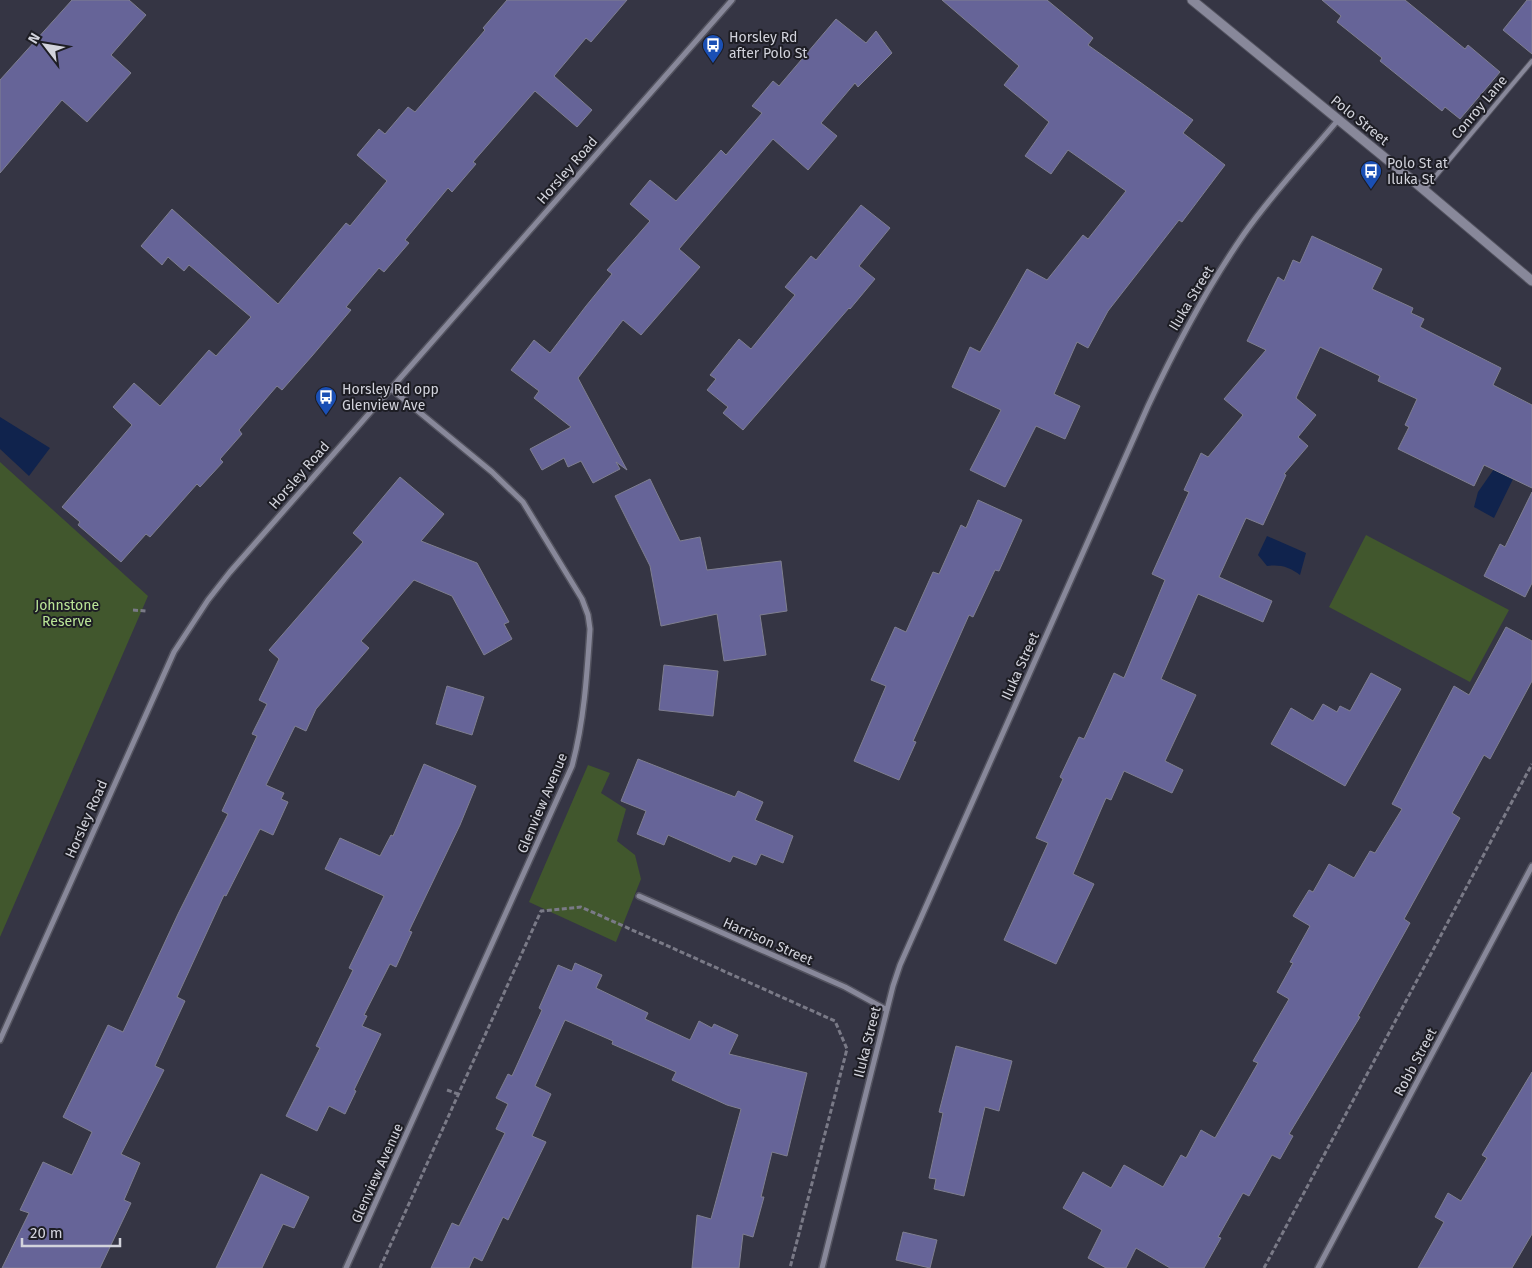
<svg xmlns="http://www.w3.org/2000/svg" width="1532" height="1268" font-family="'Fira Sans',sans-serif">
  <style>
    .green { fill: #41572d }
    .water { fill: #10234d }
    .building { fill: #666498; stroke: #7f7f90 }
    .lines { fill: none; stroke-linecap: round; stroke-linejoin: round }
    .service-casing { stroke: #53535f; stroke-width: 6 }
    .minor-casing { stroke: #53535f; stroke-width: 8 }
    .tertiary-casing { stroke: #53535f; stroke-width: 11 }
    .path { stroke: #7a7a87; stroke-width: 3; stroke-dasharray: 5 2.5; stroke-linecap: butt }
    .service { stroke: #88889a; stroke-width: 4 }
    .minor { stroke: #88889a; stroke-width: 5 }
    .tertiary { stroke: #88889a; stroke-width: 9 }
    .labels { text-anchor: middle; stroke-width: 4; stroke-linejoin: round; paint-order: stroke }
    .poi-label { font-size: 14px; fill: #d2d3dc; stroke: #1d1d24; text-anchor: start }
    .street-label { font-size: 14px; fill: #d2d3dc; stroke: #1d1d24 }
    .park-label { font-size: 14px; fill: #bae597; stroke: #1d1d24 }
  </style>
  <rect width="100%" height="100%" fill="#353544"/>
  <path class="green" d="M 0,462 L 148,596 L 0,937 Z
    M 1366,535 L 1509,610 L 1470,682 L 1329,607 Z
    M 588,765 L 610,773 L 601,793 L 626,809 L 617,841 L 635,855 L 641,879 L 616,942 L 529,902 Z"/>
  <path class="water" d="M 0,417 L 50,448 L 29,476 L 0,449 Z
    M 1494,469 L 1513,479 L 1494,518 L 1474,507 L 1478,492 Z
    M 1267,536 L 1306,553 L 1300,575 C 1290,567 1280,564 1267,566 L 1258,555 Z"/>
  <path class="building" d="M 72,0 L 129,0 L 146,15 L 111,55 L 131,73 L 87,122 L 62,100 L 0,173 L 0,80 Z
    M 507,0 L 627,0 L 591,42 L 586,38 L 554,76 L 592,110 L 577,127 L 535,91 L 473,162 L 476,164 L 452,192 L 448,188 L 405,240 L 409,243 L 384,272 L 379,268 L 346,307 L 351,310 L 312,356 L 282,390 L 277,386 L 239,430 L 242,434 L 220,459 L 223,462 L 200,487 L 197,484 L 150,537 L 146,534 L 121,562 L 78,525 L 80,522 L 62,507 L 132,425 L 113,407 L 134,383 L 160,406 L 209,350 L 216,356 L 251,317 L 189,265 L 184,271 L 168,257 L 162,265 L 141,246 L 172,209 L 278,304 L 346,223 L 350,226 L 387,181 L 357,155 L 379,129 L 385,134 L 408,107 L 415,112 L 485,30 L 483,28 Z
    M 942,0 L 1047,0 L 1093,38 L 1088,45 L 1193,120 L 1183,133 L 1225,165 L 1182,222 L 1179,220 L 1108,311 L 1088,348 L 1077,342 L 1054,394 L 1080,406 L 1065,439 L 1036,426 L 1005,487 L 970,470 L 1001,410 L 952,387 L 970,347 L 980,352 L 1027,269 L 1047,280 L 1083,235 L 1088,239 L 1126,191 L 1068,150 L 1051,174 L 1025,156 L 1049,122 L 1004,85 L 1019,66 Z
    M 1322,0 L 1405,0 L 1465,49 L 1468,45 L 1500,72 L 1460,119 L 1445,107 L 1442,111 L 1380,61 L 1382,58 L 1337,22 L 1341,16 Z
    M 1527,0 L 1532,0 L 1532,54 L 1503,30 Z
    M 836,19 L 866,43 L 876,31 L 892,53 L 858,87 L 855,83 L 821,123 L 837,136 L 808,170 L 773,139 L 679,249 L 700,267 L 641,335 L 623,320 L 578,378 L 627,470 L 616,462 L 620,469 L 593,483 L 581,461 L 568,467 L 564,458 L 542,470 L 530,449 L 571,427 L 534,398 L 539,391 L 511,370 L 534,340 L 550,353 L 586,306 L 612,274 L 607,270 L 650,221 L 630,204 L 650,180 L 676,201 L 721,150 L 726,155 L 762,113 L 752,106 L 773,81 L 779,86 Z
    M 861,205 L 890,228 L 859,266 L 875,279 L 850,309 L 849,308 L 743,430 L 723,413 L 728,407 L 707,390 L 716,379 L 710,375 L 739,339 L 751,349 L 795,295 L 785,287 L 811,256 L 816,260 Z
    M 1312,236 L 1382,269 L 1372,289 L 1413,308 L 1411,313 L 1424,319 L 1420,327 L 1501,368 L 1493,385 L 1532,405 L 1532,488 L 1484,465 L 1474,486 L 1398,449 L 1409,427 L 1405,425 L 1417,399 L 1378,381 L 1380,376 L 1320,347 L 1296,398 L 1316,415 L 1298,437 L 1308,446 L 1284,474 L 1286,475 L 1263,525 L 1246,518 L 1219,577 L 1272,601 L 1263,622 L 1198,594 L 1161,679 L 1196,695 L 1165,761 L 1183,770 L 1172,793 L 1124,771 L 1111,800 L 1106,798 L 1073,874 L 1094,884 L 1056,964 L 1004,940 L 1048,843 L 1036,838 L 1063,779 L 1060,777 L 1079,737 L 1084,739 L 1114,673 L 1124,678 L 1165,580 L 1152,574 L 1189,492 L 1184,490 L 1201,453 L 1208,457 L 1243,415 L 1224,399 L 1266,350 L 1247,341 L 1278,277 L 1284,281 L 1293,260 L 1300,263 Z
    M 400,477 L 444,514 L 421,541 L 477,563 L 509,622 L 504,624 L 512,639 L 484,655 L 452,596 L 414,580 L 361,641 L 369,648 L 316,709 L 306,731 L 295,726 L 266,785 L 284,793 L 281,799 L 288,802 L 273,835 L 260,829 L 226,896 L 224,895 L 177,997 L 185,1001 L 155,1066 L 164,1070 L 121,1154 L 140,1163 L 124,1200 L 131,1203 L 100,1268 L 2,1268 L 29,1213 L 20,1210 L 43,1162 L 72,1175 L 92,1132 L 63,1117 L 108,1025 L 123,1032 L 178,914 L 228,814 L 222,811 L 257,736 L 252,734 L 267,704 L 259,700 L 279,659 L 269,650 L 363,542 L 353,533 Z
    M 650,479 L 680,541 L 700,537 L 707,570 L 781,561 L 787,611 L 760,615 L 766,655 L 724,661 L 717,614 L 661,626 L 650,566 L 615,496 Z
    M 1532,492 L 1532,583 L 1525,597 L 1484,576 L 1500,544 L 1505,547 Z
    M 978,500 L 1022,520 L 999,571 L 995,570 L 973,617 L 969,615 L 913,741 L 916,742 L 899,780 L 854,761 L 886,686 L 871,680 L 895,627 L 906,632 L 933,572 L 939,574 L 961,525 L 966,528 Z
    M 1506,627 L 1532,641 L 1532,681 L 1490,759 L 1484,755 L 1452,813 L 1460,818 L 1404,919 L 1410,923 L 1358,1016 L 1360,1017 L 1289,1134 L 1293,1136 L 1280,1159 L 1272,1155 L 1249,1196 L 1243,1193 L 1218,1237 L 1221,1238 L 1204,1268 L 1170,1268 L 1136,1248 L 1126,1268 L 1106,1268 L 1088,1258 L 1102,1230 L 1063,1208 L 1083,1172 L 1111,1188 L 1124,1165 L 1163,1187 L 1181,1155 L 1186,1158 L 1201,1130 L 1215,1138 L 1258,1063 L 1253,1061 L 1289,999 L 1277,992 L 1293,963 L 1290,962 L 1310,926 L 1293,916 L 1309,890 L 1313,892 L 1329,864 L 1354,878 L 1370,851 L 1375,853 L 1402,809 L 1392,804 L 1454,686 L 1469,695 Z
    M 664,665 L 718,671 L 713,716 L 659,710 Z
    M 1371,673 L 1401,689 L 1345,786 L 1271,744 L 1291,708 L 1313,721 L 1323,704 L 1337,712 L 1340,706 L 1350,711 Z
    M 447,686 L 484,697 L 472,735 L 436,724 Z
    M 638,759 L 735,797 L 738,791 L 763,802 L 755,820 L 793,836 L 783,863 L 761,854 L 756,865 L 733,856 L 730,862 L 668,835 L 664,845 L 637,834 L 646,811 L 621,801 Z
    M 424,764 L 476,786 L 460,825 L 409,931 L 412,932 L 396,967 L 390,964 L 364,1015 L 367,1016 L 362,1026 L 381,1034 L 354,1090 L 356,1091 L 345,1114 L 329,1106 L 317,1131 L 286,1116 L 320,1048 L 316,1046 L 353,970 L 349,968 L 384,896 L 325,869 L 340,838 L 380,856 L 391,835 L 393,836 Z
    M 575,963 L 602,975 L 596,988 L 648,1013 L 645,1019 L 690,1040 L 699,1021 L 712,1028 L 714,1024 L 738,1035 L 729,1054 L 807,1073 L 787,1156 L 772,1152 L 761,1197 L 764,1197 L 753,1237 L 743,1234 L 739,1268 L 692,1268 L 697,1215 L 711,1219 L 741,1109 L 727,1105 L 672,1080 L 676,1072 L 612,1044 L 613,1041 L 565,1020 L 535,1086 L 551,1094 L 532,1136 L 546,1142 L 508,1220 L 503,1217 L 482,1261 L 474,1257 L 469,1268 L 431,1268 L 452,1223 L 459,1226 L 505,1133 L 496,1129 L 508,1104 L 496,1098 L 508,1074 L 512,1076 L 542,1010 L 539,1008 L 558,965 L 572,971 Z
    M 956,1046 L 1012,1061 L 999,1111 L 985,1107 L 964,1196 L 934,1189 L 936,1179 L 929,1178 L 943,1113 L 939,1112 Z
    M 1532,1072 L 1532,1234 L 1512,1268 L 1418,1268 L 1444,1222 L 1435,1217 L 1448,1193 L 1461,1201 L 1487,1158 L 1482,1155 Z
    M 261,1174 L 309,1197 L 294,1228 L 283,1224 L 262,1268 L 216,1268 Z
    M 903,1232 L 937,1240 L 930,1268 L 896,1260 Z"/>
  <g class="lines">
    <g class="service-casing">
      <path id="service" d="M 1424,190 L 1532,61"/>
    </g>
    <g class="minor-casing">
      <path id="minor" d="M 639,896 L 845,987 L 887,1010
        M 0,1040 L 174,652 L 208,600 L 230,572 L 732,0
        M 346,1268 L 572,766 C 584,722 587,675 590,629 L 588,615 L 582,599 L 523,502 L 492,472 L 390,388
        M 822,1268 L 893,986 L 900,965 L 1148,406 C 1176,346 1206,289 1244,234 C 1272,194 1307,157 1338,120
        M 1318,1268 L 1532,866"/>
    </g>
    <g class="tertiary-casing">
      <path id="tertiary" d="M 1192,0 L 1417,184 L 1532,281"/>
    </g>
    <path class="path" d="M 133,610 L 146,611
      M 447,1090 L 458,1094
      M 380,1268 L 541,911 L 581,907 L 835,1021 L 847,1049 L 790,1268
      M 1264,1268 L 1532,764"/>
    <use href="#service" class="service"/>
    <use href="#minor" class="minor"/>
    <use href="#tertiary" class="tertiary"/>
  </g>
  <defs>
    <g id="bus-pin" transform="scale(1.125)"><path d="M0 17L-7.5 6A9.5 9.5 0 1 1 7.5 6Z" fill="#1a4fb4" stroke="#1d1d24"/><path d="M-5-6H5V4H4V6H2V4H-2V6H-4V4H-5ZM-3.5-4V0h7V-4ZM-3.5 1.2v1.5H-2V1.2ZM2 1.2v1.5H3.5V1.2Z" fill="#fff"/></g>
  </defs>
  <g fill-rule="evenodd">
    <use href="#bus-pin" x="713" y="45"/>
    <use href="#bus-pin" x="1371" y="171"/>
    <use href="#bus-pin" x="326" y="397"/>
  </g>
  <g class="labels">
    <g class="poi-label">
      <text x="729" y="42">Horsley Rd<tspan x="729" dy="16">after Polo St</tspan></text>
      <text x="1387" y="168">Polo St at<tspan x="1387" dy="16">Iluka St</tspan></text>
      <text x="342" y="394">Horsley Rd opp<tspan x="342" dy="16">Glenview Ave</tspan></text>
    </g>
    <g class="street-label">
      <text transform="translate(1479 107) rotate(-50)" y="5">Conroy Lane</text>
      <text transform="translate(1360 120) rotate(39)" y="5">Polo Street</text>
      <text transform="translate(567 170) rotate(-49)" y="5">Horsley Road</text>
      <text transform="translate(1191 298) rotate(-59)" y="5">Iluka Street</text>
      <text transform="translate(299 475) rotate(-49)" y="5">Horsley Road</text>
      <text transform="translate(1020 666) rotate(-66)" y="5">Iluka Street</text>
      <text transform="translate(542 803) rotate(-67)" y="5">Glenview Avenue</text>
      <text transform="translate(86 819) rotate(-66)" y="5">Horsley Road</text>
      <text transform="translate(768 941) rotate(24)" y="5">Harrison Street</text>
      <text transform="translate(867 1042) rotate(-76)" y="5">Iluka Street</text>
      <text transform="translate(1415 1062) rotate(-62)" y="5">Robb Street</text>
      <text transform="translate(377 1173) rotate(-66)" y="5">Glenview Avenue</text>
    </g>
    <g class="park-label">
      <text x="67" y="610">Johnstone<tspan x="67" dy="16">Reserve</tspan></text>
    </g>
  </g>
  <g transform="translate(45 45) rotate(301)" stroke="#1d1d24" stroke-width="4" paint-order="stroke">
  <path d="M0-4L9 19L0 12L-9 19Z" fill="#d2d3dc"/>
  <text y="-8" font-size="14" font-weight="bold" text-anchor="middle" fill="#d2d3dc">N</text>
  </g>
  <path d="M22 1238v8h98v-8" fill="none" stroke="#d2d3dc" stroke-width="2.5"/>
  <text x="30" y="1238" font-size="15" fill="#d2d3dc" stroke="#1d1d24" stroke-width="4" paint-order="stroke">20 m</text>
</svg>
